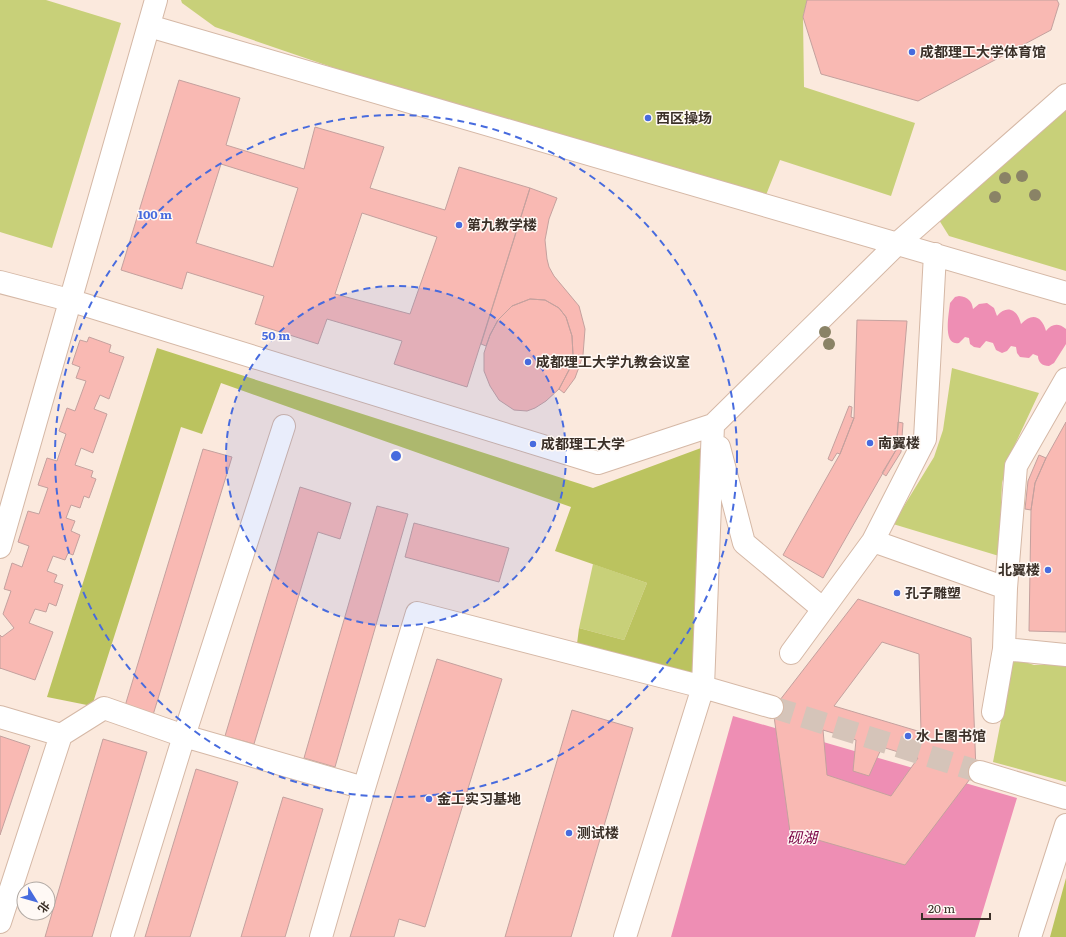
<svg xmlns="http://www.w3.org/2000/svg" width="1066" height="937" font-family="Literata,'Noto Sans SC',serif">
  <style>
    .green { fill: #c8d079 }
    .forest { fill: #bbc35f }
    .water { fill: #ee8eb4 }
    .building { fill: #f9b9b3; stroke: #c4a19e; fill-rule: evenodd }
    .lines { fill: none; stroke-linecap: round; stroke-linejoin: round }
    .minor-tunnel { stroke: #d5c4b9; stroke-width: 22; stroke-dasharray: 22 11; stroke-linecap: butt }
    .minor-casing { stroke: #d5b8a6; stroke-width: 24 }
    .minor { stroke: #fff; stroke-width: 22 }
    .tree { fill: #8a8366 }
    .ring { fill: none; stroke: #476bde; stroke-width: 2; stroke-dasharray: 7 5 }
    .poi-dot { fill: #476bde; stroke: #fff9f5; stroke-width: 1.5 }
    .labels { text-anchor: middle; stroke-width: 3; stroke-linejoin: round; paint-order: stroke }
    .poi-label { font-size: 14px; font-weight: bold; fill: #3b3028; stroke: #fff9f5; text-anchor: start }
    .water-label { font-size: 15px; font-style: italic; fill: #780044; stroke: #fff9f5 }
    .centre { fill: #476bde; stroke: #fff9f5; stroke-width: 2 }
    .ring-label { font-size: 12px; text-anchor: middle; font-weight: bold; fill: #476bde; stroke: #fff9f5; stroke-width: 3; stroke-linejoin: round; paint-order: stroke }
  </style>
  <rect width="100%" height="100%" fill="#fbe9dd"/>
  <path class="green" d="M 0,0 L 46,0 L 121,23 L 52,248 L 0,232 Z
    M 181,0 L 807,0 L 803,17 L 804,87 L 915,123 L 891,196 L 780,160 L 766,195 L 352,74 L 215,27 L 182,3 Z
    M 1066,106 L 1066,271 L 949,236 L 939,220 Z
    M 952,368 L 1039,393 L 1010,455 L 1002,483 L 999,556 L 893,524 L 934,457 L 943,430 Z
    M 593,564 L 647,583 L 624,640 L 579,628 Z
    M 1013,658 L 1034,665 L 1066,664 L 1066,782 L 993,762 Z"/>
  <path class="forest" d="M 157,348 L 593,488 L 701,448 L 692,675 L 577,644 L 579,628 L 624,640 L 647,583 L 555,551 L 571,507 L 221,383 L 202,434 L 181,427 L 92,706 L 47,697 Z
    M 1066,878 L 1066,937 L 1050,937 Z"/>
  <path class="water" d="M 959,296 C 968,297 972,301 973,309 L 979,304 L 987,303 L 994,308 L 997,316 C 1007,304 1018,310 1021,324 C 1032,312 1042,316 1046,331 C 1052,323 1059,323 1066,329 L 1066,344 L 1054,363 L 1049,366 C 1042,366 1038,362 1038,356 L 1033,354 L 1029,358 L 1020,357 L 1017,353 L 1016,347 L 1011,346 L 1007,351 L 1002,353 L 996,350 L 993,343 L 986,341 L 980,348 L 974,347 L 970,344 L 969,338 L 965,337 L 959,343 C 942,347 949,313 950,303 L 955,297 Z
    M 733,716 L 1017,798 L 975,937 L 671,937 Z"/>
  <path class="building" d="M 807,0 L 1057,0 L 1059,4 L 1051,30 L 918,101 L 821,74 L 803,17 Z
    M 179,80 L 240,98 L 226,145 L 304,169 L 315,127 L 384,147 L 370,188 L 445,210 L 459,167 L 530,188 L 467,387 L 394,364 L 402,341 L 327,319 L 318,344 L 255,324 L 264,296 L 187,272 L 182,289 L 121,270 ZM 221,164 L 298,188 L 273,267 L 196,243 ZM 362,213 L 437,237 L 410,314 L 335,294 Z
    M 530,188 L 557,198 L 549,219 L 545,240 L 547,259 L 549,267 L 554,276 L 579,306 L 585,329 L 583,355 L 579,367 L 575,378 L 564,393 L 559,389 L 569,370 L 573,355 L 572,336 L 566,317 L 559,308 L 545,300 L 530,299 L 512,306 L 498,320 L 490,335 L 486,346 L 481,344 Z
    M 530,299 L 545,300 L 559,308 L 566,317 L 572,336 L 573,355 L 569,370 L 559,389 L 546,401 L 535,408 L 527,411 L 514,410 L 499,400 L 490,386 L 484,371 L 484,353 L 490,335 L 498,320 L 512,306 Z
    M 857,320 L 907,321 L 896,450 L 823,578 L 783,555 L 840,454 L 854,418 Z
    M 89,337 L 111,345 L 109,352 L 124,357 L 109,399 L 100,395 L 94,409 L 107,414 L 93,453 L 81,448 L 75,465 L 93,471 L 91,477 L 96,479 L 89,498 L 84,496 L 80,508 L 71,505 L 66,518 L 75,521 L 71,531 L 80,535 L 73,555 L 68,553 L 65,560 L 53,556 L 47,571 L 57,575 L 54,582 L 63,585 L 56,606 L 49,603 L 46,612 L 35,609 L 29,623 L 53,632 L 35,680 L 0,668 L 0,669 L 0,635 L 2,637 L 14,628 L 3,614 L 11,591 L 4,589 L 12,563 L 22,567 L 29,546 L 18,542 L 28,511 L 39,514 L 48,488 L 38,485 L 47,458 L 57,461 L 66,434 L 59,431 L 67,408 L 75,411 L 86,381 L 76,378 L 80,367 L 72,364 L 80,340 L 87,342 Z
    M 849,406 L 852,407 L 851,417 L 854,418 L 840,454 L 837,453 L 832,461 L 828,459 Z
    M 898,422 L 903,423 L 901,452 L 886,476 L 882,473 L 896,450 Z
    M 1066,422 L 1066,632 L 1029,631 L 1031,510 L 1035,483 L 1046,458 Z
    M 203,449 L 232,457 L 153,715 L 125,706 Z
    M 1039,455 L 1046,458 L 1035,483 L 1031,510 L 1025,509 L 1028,481 Z
    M 300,487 L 351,503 L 340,539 L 318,532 L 254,744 L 225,736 Z
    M 377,506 L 408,514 L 335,767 L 304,758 Z
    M 414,523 L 509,548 L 499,582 L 405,557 Z
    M 858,599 L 971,638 L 976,771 L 905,865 L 790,832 L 773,709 ZM 882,642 L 919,654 L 921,732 L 834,706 ZM 823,730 L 856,740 L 853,771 L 869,776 L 882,747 L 918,758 L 891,796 L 827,775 Z
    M 437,659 L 502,679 L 425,927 L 399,919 L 394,937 L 350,937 Z
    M 572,710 L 633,728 L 571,937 L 505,937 Z
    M 0,736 L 30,746 L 0,835 Z
    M 103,739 L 147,752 L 92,937 L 45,937 Z
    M 196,769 L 238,782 L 190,937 L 145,937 Z
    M 283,797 L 323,809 L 285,937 L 241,937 Z"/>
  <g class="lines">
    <path class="minor-tunnel" d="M 772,707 L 980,772"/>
    <g class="minor-casing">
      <path id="minor" d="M 149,26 L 1066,293
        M 0,282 L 69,300 L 598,463 L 713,425 L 898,243 L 1066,95
        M 719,447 L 744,543 L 823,609
        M 873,541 L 1006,588
        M 0,547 L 156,0
        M 1004,649 L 1066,655
        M 791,653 L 873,541 L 925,439 L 935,254
        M 993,712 L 1004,649 L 1006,588 L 1016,466 L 1066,379
        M 0,717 L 61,735 L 104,708 L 184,736 L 364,788
        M 980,772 L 1066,798
        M 0,922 L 61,735
        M 122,937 L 184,736 L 284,426
        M 321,937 L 364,788 L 417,613 L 703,687 L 772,707
        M 625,937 L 703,687 L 713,425
        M 1030,937 L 1066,825"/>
    </g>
    <use href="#minor" class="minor"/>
  </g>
  <g class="tree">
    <circle cx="1022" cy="176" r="6"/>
    <circle cx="1005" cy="178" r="6"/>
    <circle cx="1035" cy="195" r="6"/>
    <circle cx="995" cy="197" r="6"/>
    <circle cx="825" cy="332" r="6"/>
    <circle cx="829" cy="344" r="6"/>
  </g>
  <circle cx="396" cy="456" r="170" fill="#476bde" fill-opacity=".12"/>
  <g class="ring">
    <circle cx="396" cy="456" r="170"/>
    <circle cx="396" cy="456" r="341"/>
  </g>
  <g class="poi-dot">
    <circle cx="912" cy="52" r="4"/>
    <circle cx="648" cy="118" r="4"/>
    <circle cx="459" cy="225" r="4"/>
    <circle cx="528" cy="362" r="4"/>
    <circle cx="870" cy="443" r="4"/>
    <circle cx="533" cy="444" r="4"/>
    <circle cx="1048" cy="570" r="4"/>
    <circle cx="897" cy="593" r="4"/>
    <circle cx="908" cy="736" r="4"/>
    <circle cx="429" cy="799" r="4"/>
    <circle cx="569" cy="833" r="4"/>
  </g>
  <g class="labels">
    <g class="poi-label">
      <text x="920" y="57">成都理工大学体育馆</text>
      <text x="656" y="123">西区操场</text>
      <text x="467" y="230">第九教学楼</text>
      <text x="536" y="367">成都理工大学九教会议室</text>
      <text x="878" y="448">南翼楼</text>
      <text x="541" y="449">成都理工大学</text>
      <text x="1040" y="575" text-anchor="end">北翼楼</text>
      <text x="905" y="598">孔子雕塑</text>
      <text x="916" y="741">水上图书馆</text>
      <text x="437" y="804">金工实习基地</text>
      <text x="577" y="838">测试楼</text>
    </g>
    <g class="water-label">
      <text x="802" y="843">砚湖</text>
    </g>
  </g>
  <circle cx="396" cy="456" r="6" class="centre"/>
  <g class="ring-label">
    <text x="155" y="219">100 m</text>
    <text x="276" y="340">50 m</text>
  </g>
  <g transform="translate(36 901) rotate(127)"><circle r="19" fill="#fff9f5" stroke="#b1a9a3"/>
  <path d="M0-3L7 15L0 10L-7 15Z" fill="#476bde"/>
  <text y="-6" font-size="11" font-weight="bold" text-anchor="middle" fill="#3b3028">北</text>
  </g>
  <path d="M922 913v6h68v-6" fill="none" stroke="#3b3028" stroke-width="2"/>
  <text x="928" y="913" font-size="12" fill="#3b3028" stroke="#fff9f5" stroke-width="3" paint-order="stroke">20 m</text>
</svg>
